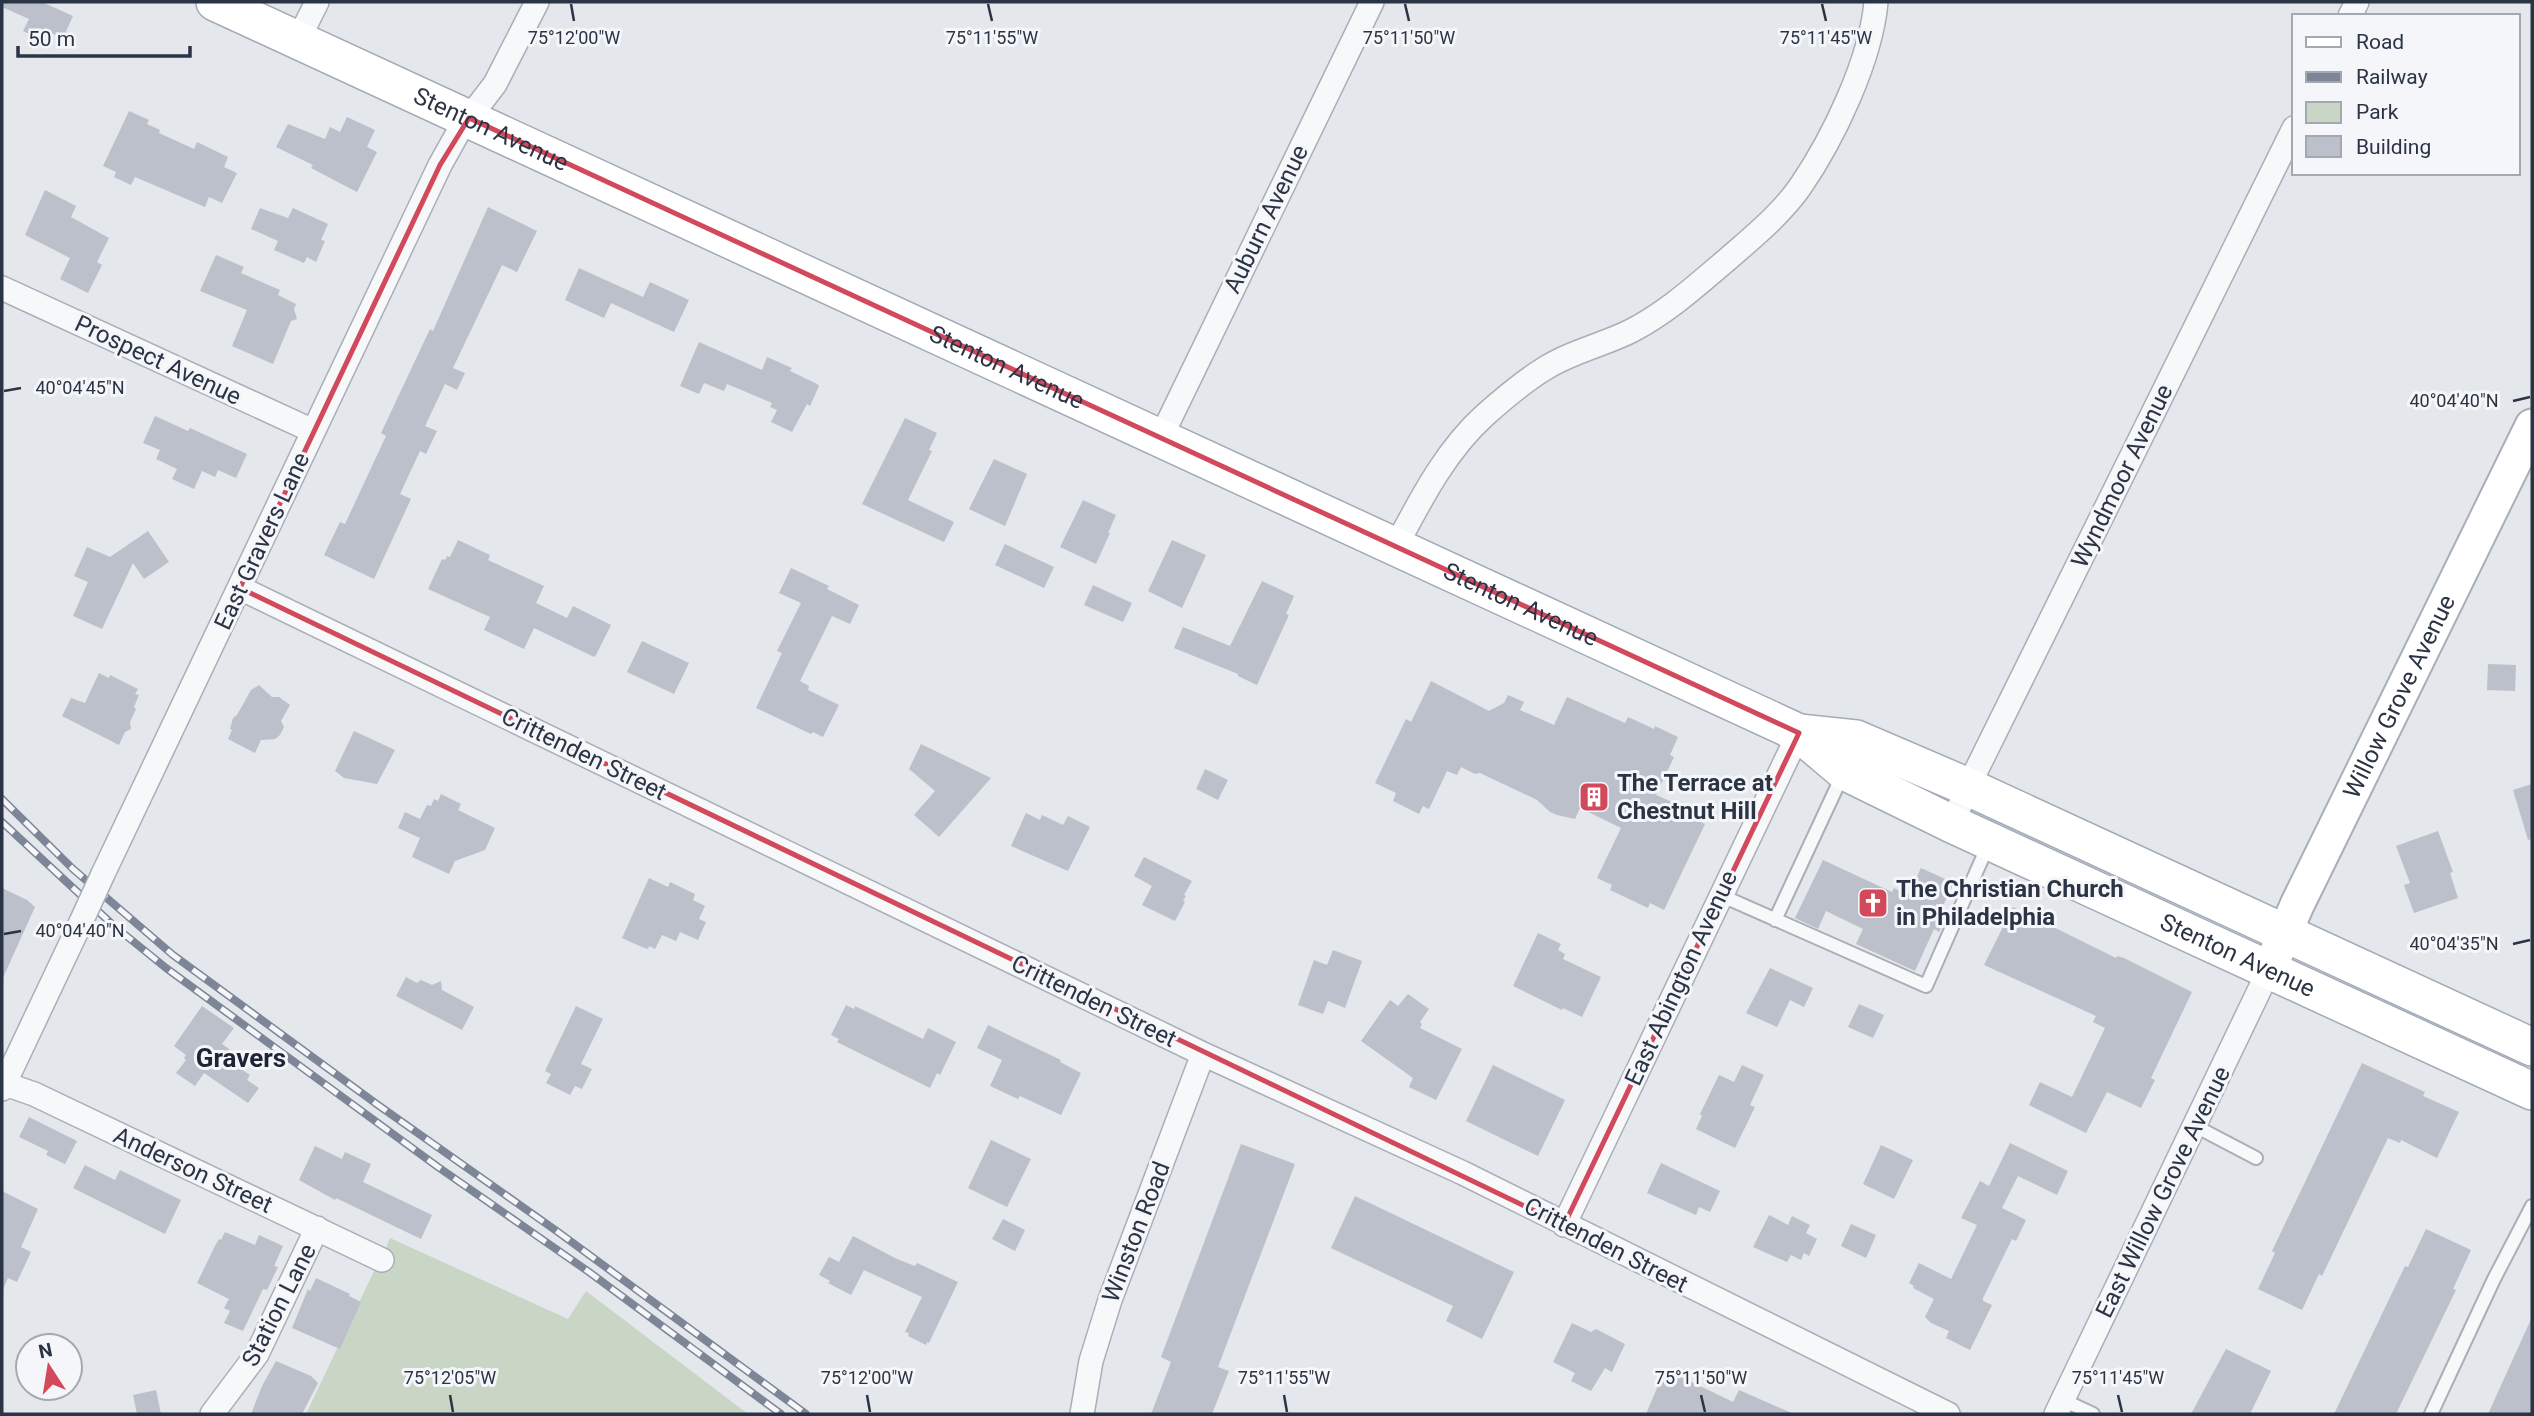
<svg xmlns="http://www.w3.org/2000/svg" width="2534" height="1416" font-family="Roboto,sans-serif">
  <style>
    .green { fill: #c9d6c5 }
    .building { fill: #bbc0ca }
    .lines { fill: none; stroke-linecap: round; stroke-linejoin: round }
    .lane-casing { stroke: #a9aeb7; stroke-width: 16 }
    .street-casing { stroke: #a9aeb7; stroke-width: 26 }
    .secondary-casing { stroke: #a9aeb7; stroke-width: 37 }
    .primary-casing { stroke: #a3abb8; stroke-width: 40 }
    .lane { stroke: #f7f8fa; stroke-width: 12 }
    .street { stroke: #f7f8fa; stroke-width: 23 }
    .secondary { stroke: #fff; stroke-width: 33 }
    .primary { stroke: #fff; stroke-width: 37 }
    .rail-casing { stroke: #7d8696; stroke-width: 8 }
    .rail { stroke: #f4f6f9; stroke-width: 5; stroke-dasharray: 16; stroke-linecap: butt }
    .street-bridge-casing { stroke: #a9aeb7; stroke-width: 26; stroke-linecap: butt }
    .street-bridge { stroke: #f7f8fa; stroke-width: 23 }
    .marked { fill: none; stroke: #d1495b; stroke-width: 5; stroke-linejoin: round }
    .ticks { fill: none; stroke: #2b3445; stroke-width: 2.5 }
    .labels { text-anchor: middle; stroke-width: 6; stroke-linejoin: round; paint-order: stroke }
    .street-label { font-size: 24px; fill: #2b3445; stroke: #f4f6f9 }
    .poi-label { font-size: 24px; font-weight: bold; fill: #2b3445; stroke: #f4f6f9; text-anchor: start }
    .neighbourhood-label { font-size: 26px; font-weight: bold; fill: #1d2536; stroke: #f4f6f9 }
    .ticks-label { font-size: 18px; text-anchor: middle; fill: #2b3445; stroke: #f4f6f9; stroke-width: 6; stroke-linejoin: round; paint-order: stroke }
  </style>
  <rect width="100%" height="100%" fill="#e4e7ec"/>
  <path class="green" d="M 390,1238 L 568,1319 L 586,1291 L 748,1414 L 306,1414 L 374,1271 C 387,1257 383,1253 390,1238 Z"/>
  <path class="building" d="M 2,2 L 42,2 L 73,16 L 63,38 L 46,31 L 42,40 L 23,31 L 29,19 L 2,7 Z
    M 129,111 L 149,120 L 147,124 L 160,130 L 159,133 L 194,149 L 197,142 L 228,157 L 224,167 L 237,173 L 222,203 L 209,197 L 205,207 L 135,177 L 131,185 L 114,177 L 116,172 L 103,166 Z
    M 347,117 L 375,130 L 367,147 L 377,152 L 357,192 L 311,168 L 313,165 L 276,147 L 288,124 L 325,139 L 330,127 L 340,132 Z
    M 45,190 L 76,206 L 71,217 L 109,238 L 97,262 L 102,265 L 88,293 L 60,279 L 70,258 L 25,235 Z
    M 488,207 L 537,231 L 517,272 L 502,265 L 453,368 L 465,373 L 457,390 L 445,384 L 425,426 L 437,431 L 426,454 L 420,451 L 400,494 L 411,499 L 374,579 L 324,555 L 340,522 L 345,524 L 386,436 L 381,433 L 430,329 L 433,331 Z
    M 260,208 L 288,218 L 293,208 L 328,224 L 321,240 L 325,241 L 316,262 L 307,257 L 304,263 L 274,250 L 278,241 L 251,229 Z
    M 216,255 L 244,267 L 241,273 L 280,290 L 278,295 L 296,304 L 294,309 L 297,319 L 291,321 L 273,364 L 232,346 L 247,310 L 200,291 Z
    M 579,268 L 643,297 L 650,282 L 689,300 L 674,332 L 611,303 L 604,318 L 565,300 Z
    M 699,342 L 762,370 L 767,357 L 792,368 L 790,371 L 817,384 L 819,386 L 810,406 L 807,404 L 792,432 L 771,422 L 777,410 L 770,407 L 772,403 L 727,384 L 724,391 L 704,383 L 699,394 L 680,386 Z
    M 155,416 L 188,431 L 190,428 L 247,454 L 236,478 L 218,470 L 215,477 L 202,471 L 194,489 L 172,479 L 177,469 L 156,459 L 160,450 L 143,443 Z
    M 905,418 L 937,433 L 929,450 L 932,451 L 908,500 L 954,522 L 944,542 L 862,504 Z
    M 994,459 L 1027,474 L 1005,526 L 969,509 Z
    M 1083,500 L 1116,515 L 1108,533 L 1110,533 L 1096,564 L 1060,547 Z
    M 148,531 L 169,562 L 144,579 L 133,563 L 102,629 L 73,616 L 88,582 L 74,576 L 87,547 L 110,557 Z
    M 458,540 L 490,555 L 488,560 L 544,586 L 536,603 L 567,618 L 573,606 L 611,625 L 596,655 L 594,657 L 534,628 L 524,649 L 484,630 L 490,617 L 428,589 L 442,559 L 445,560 L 447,556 L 450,557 Z
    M 1172,540 L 1206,555 L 1182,608 L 1148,591 Z
    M 1005,544 L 1054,567 L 1044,588 L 995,565 Z
    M 791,568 L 829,586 L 827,589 L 859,605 L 850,624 L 832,616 L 800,681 L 809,686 L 808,690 L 839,705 L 823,737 L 813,732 L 811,734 L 756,708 L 782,653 L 777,651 L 801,603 L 779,593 Z
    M 1262,581 L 1294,596 L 1286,614 L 1289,615 L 1257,685 L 1238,676 L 1238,674 L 1174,648 L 1183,627 L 1230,646 Z
    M 1093,585 L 1132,603 L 1123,622 L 1084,605 Z
    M 642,641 L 689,663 L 674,694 L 627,672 Z
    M 2488,664 L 2516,665 L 2515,691 L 2487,690 Z
    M 99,673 L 109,678 L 110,675 L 138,689 L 135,694 L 139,695 L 134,707 L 136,709 L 130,722 L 131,729 L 125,732 L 119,745 L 62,716 L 71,698 L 85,703 Z
    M 1431,681 L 1489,711 L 1504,703 L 1508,695 L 1524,702 L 1520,710 L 1554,725 L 1567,697 L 1625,723 L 1628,717 L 1654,729 L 1655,726 L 1678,737 L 1670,755 L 1674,757 L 1656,795 L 1701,815 L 1699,821 L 1705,824 L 1664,910 L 1650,903 L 1648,908 L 1610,890 L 1612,885 L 1597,878 L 1621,828 L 1580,808 L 1575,819 L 1557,815 L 1550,812 L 1537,800 L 1480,773 L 1475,774 L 1461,767 L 1457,775 L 1447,771 L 1429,809 L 1423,806 L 1419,814 L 1393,801 L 1396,793 L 1375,783 L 1406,719 L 1411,722 Z
    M 259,685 L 272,697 L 279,697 L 290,705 L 281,721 L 284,727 L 280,735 L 275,739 L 261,740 L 255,753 L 228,739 L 232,730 L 230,729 L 233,718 L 237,715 L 251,690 Z
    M 354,731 L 395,750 L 377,784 L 344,778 L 335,771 Z
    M 921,744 L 991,778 L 939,837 L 914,815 L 935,791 L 909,769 Z
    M 1205,769 L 1228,780 L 1218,800 L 1196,789 Z
    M 2532,784 L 2532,839 L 2528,840 L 2513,790 Z
    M 441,794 L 461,804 L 458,810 L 495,828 L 485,850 L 455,861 L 449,874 L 412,857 L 420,838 L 398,828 L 405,812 L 420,819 L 427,805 L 431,806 L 434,799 L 438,801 Z
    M 1026,813 L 1040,820 L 1042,815 L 1063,825 L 1068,816 L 1090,827 L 1068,871 L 1011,846 Z
    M 2438,831 L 2453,872 L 2450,873 L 2458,898 L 2414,913 L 2404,885 L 2410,883 L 2396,846 Z
    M 1144,857 L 1192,881 L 1184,895 L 1186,896 L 1183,901 L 1185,902 L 1175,921 L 1142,905 L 1152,886 L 1134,876 Z
    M 1823,860 L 1892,892 L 1894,888 L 1908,895 L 1921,868 L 1954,883 L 1940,912 L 1947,915 L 1939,932 L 1934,929 L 1915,971 L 1856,944 L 1863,929 L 1826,911 L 1818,929 L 1795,918 Z
    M 649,878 L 668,887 L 670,882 L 695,894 L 693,900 L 705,906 L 699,919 L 706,922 L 698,940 L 680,932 L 676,941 L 662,935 L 655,949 L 649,946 L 648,949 L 642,947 L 622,938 Z
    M 2,888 L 27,900 L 35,907 L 2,980 Z
    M 2013,907 L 2116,958 L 2117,956 L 2124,958 L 2192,992 L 2151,1078 L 2155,1080 L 2141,1108 L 2107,1092 L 2086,1133 L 2029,1105 L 2040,1082 L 2072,1097 L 2105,1028 L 2093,1022 L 2096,1016 L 1984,965 Z
    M 1538,933 L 1561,944 L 1558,950 L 1565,954 L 1563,959 L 1601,977 L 1582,1017 L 1563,1008 L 1562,1010 L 1513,986 Z
    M 1333,950 L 1362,961 L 1345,1008 L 1328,1001 L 1323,1014 L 1298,1005 L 1314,960 L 1327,965 Z
    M 1770,968 L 1813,988 L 1804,1007 L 1790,1000 L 1777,1027 L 1746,1013 Z
    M 406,977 L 417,983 L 421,980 L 432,985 L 441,981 L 442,990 L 474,1007 L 462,1030 L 396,996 Z
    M 1408,994 L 1429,1009 L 1420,1022 L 1422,1024 L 1420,1028 L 1462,1049 L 1436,1100 L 1409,1087 L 1413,1078 L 1361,1041 L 1390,1000 L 1398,1006 Z
    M 1859,1004 L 1884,1015 L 1873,1038 L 1848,1027 Z
    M 846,1005 L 854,1009 L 855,1006 L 923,1039 L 928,1028 L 956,1042 L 940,1075 L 937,1073 L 930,1088 L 837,1042 L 839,1039 L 831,1035 Z
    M 202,1006 L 234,1028 L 222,1044 L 232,1051 L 226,1059 L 250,1075 L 247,1080 L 259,1088 L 248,1103 L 204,1073 L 195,1086 L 176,1073 L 186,1060 L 184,1058 L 186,1055 L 174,1046 Z
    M 576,1006 L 603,1019 L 581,1064 L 592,1069 L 582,1089 L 575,1086 L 570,1095 L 546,1083 L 551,1074 L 545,1071 Z
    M 988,1025 L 1061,1060 L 1060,1062 L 1081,1073 L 1061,1115 L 1020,1096 L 1018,1099 L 990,1086 L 1002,1060 L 977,1048 Z
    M 2362,1063 L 2425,1092 L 2423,1096 L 2459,1112 L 2437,1158 L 2401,1140 L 2400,1143 L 2388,1138 L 2322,1276 L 2319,1274 L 2302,1310 L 2258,1289 L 2275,1253 L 2272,1251 Z
    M 1493,1065 L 1565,1100 L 1538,1156 L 1466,1121 Z
    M 1742,1065 L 1764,1075 L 1750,1105 L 1755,1107 L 1735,1148 L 1696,1129 L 1702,1116 L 1700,1114 L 1719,1075 L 1734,1082 Z
    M 29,1117 L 77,1141 L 65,1164 L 46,1155 L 48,1151 L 19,1137 Z
    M 991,1140 L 1031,1159 L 1007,1207 L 968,1188 Z
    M 2010,1143 L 2068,1171 L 2057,1195 L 2018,1176 L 2002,1208 L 2026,1220 L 2016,1241 L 2012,1239 L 1983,1298 L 1983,1301 L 1992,1305 L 1970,1350 L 1946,1338 L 1949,1331 L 1931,1323 L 1925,1317 L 1934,1299 L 1913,1288 L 1914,1286 L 1909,1283 L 1919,1263 L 1951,1279 L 1977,1225 L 1961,1218 L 1980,1181 L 1989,1186 Z
    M 1241,1144 L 1295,1164 L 1218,1367 L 1229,1371 L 1212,1414 L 1151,1414 L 1171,1362 L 1161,1357 Z
    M 1881,1145 L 1913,1160 L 1894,1199 L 1863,1184 Z
    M 315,1146 L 342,1159 L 345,1152 L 371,1164 L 363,1182 L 432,1215 L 421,1239 L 336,1198 L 335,1200 L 299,1180 Z
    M 1661,1163 L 1720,1191 L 1710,1212 L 1699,1207 L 1696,1215 L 1647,1193 Z
    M 85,1165 L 115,1180 L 120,1170 L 181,1200 L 165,1234 L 73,1188 Z
    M 2,1191 L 38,1209 L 21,1247 L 31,1252 L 17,1282 L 8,1278 L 2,1292 Z
    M 1355,1196 L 1514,1272 L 1482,1339 L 1446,1321 L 1453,1306 L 1331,1248 Z
    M 1769,1215 L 1788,1225 L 1792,1216 L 1810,1225 L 1806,1233 L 1817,1239 L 1809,1256 L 1804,1253 L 1801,1260 L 1791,1255 L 1787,1262 L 1753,1247 Z
    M 1003,1219 L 1025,1230 L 1015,1251 L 992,1239 Z
    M 1851,1224 L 1876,1235 L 1866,1258 L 1841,1246 Z
    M 2426,1229 L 2471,1250 L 2453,1289 L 2456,1290 L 2396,1414 L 2334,1414 L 2405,1266 L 2408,1267 Z
    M 225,1232 L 255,1245 L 259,1235 L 283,1246 L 274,1266 L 278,1267 L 267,1290 L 263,1289 L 243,1331 L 224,1323 L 230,1311 L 224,1308 L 229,1299 L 197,1283 L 215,1246 L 219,1239 L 221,1240 Z
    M 853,1236 L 897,1259 L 915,1266 L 917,1263 L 958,1282 L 929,1343 L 927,1342 L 926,1345 L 908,1336 L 909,1333 L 905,1332 L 922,1297 L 864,1270 L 851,1295 L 828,1283 L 830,1281 L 819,1275 L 829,1257 L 839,1262 Z
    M 316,1278 L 350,1294 L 349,1296 L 361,1302 L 340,1349 L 292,1328 L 308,1289 L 310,1291 Z
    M 2532,1317 L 2532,1414 L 2488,1414 Z
    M 1572,1323 L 1591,1332 L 1596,1329 L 1625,1344 L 1612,1372 L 1605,1368 L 1591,1391 L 1571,1381 L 1575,1373 L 1553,1362 Z
    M 2226,1349 L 2271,1371 L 2250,1414 L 2191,1414 Z
    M 276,1361 L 311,1376 L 318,1383 L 302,1414 L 251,1414 L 262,1386 Z
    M 1665,1369 L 1733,1402 L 1739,1390 L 1794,1414 L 1646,1414 Z
    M 156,1390 L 161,1414 L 137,1414 L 133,1395 Z"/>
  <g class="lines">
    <g class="lane-casing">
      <path id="lane" d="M 1720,895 L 1926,986 L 1989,843
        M 1775,920 L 1843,774
        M 2195,1126 L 2256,1158
        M 2063,1400 L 2093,1414
        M 2431,1414 L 2494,1279 L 2532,1206"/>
    </g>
    <g class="street-casing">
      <path id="street" d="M 2350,16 L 2357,2
        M 298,40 L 317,2
        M 2,288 L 313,431
        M 1161,437 L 1372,2
        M 1396,546 C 1421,499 1446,450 1485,415 C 1503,399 1523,382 1544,369 C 1570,352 1603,345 1631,331 C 1668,312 1698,284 1729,258 C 1754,236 1781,214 1800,187 C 1833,139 1871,60 1876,2
        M 240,588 L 1203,1054 L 1463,1173 L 1948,1414
        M 1952,824 L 1968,787 L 2294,128
        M 103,874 L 440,165 L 459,131 L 495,84 L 537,2
        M 2,1083 L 34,1094 L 382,1260
        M 2,1089 L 81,922
        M 1564,1225 L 1799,733
        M 212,1414 L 257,1354 L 317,1228
        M 1082,1414 L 1091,1361 L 1110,1300 L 1203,1054
        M 2056,1414 L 2269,970"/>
    </g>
    <g class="secondary-casing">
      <g id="secondary">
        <path id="s1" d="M 2269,970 L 2297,905 L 2532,426"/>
      </g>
    </g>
    <g class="primary-casing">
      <g id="primary">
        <path id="s2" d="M 215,2 L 1799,733 L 1844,771 L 1952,824 L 2532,1091"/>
        <path d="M 1799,733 L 1856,739 L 1968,787 L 2532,1047"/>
      </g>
    </g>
    <use href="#lane" class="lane"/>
    <use href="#street" class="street"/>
    <use href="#secondary" class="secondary"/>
    <use href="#primary" class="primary"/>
    <g class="rail-casing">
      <path id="rail" d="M 2,799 L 73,869 L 173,955 L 378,1105 L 558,1232 L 806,1414
        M 2,822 L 113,925 L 166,968 L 438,1167 L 589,1272 L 781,1414"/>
    </g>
    <use href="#rail" class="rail"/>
    <g class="street-bridge-casing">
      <path id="street-bridge" d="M 81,922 L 103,874"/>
    </g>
    <use href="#street-bridge" class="street-bridge"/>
  </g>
  <path class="marked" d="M 469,118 L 1799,733 L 1564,1225 L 240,588 L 440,165 Z"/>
  <path class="ticks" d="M 571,4 L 574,21M 988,4 L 992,21M 1405,4 L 1409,21M 1822,4 L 1826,21M 4,391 L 21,388M 2513,401 L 2530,397M 4,934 L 21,931M 2513,944 L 2530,940M 450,1395 L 453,1412M 867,1395 L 870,1412M 1284,1395 L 1287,1412M 1701,1395 L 1705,1412M 2118,1395 L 2122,1412"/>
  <defs>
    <g id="building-square" transform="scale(1.575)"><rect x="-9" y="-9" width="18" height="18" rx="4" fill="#d1495b" stroke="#f4f6f9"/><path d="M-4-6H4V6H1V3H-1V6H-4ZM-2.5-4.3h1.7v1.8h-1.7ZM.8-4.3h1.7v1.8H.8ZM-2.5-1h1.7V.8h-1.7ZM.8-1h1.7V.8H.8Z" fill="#fff"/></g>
    <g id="church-square" transform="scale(1.575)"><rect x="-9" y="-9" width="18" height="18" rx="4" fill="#d1495b" stroke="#f4f6f9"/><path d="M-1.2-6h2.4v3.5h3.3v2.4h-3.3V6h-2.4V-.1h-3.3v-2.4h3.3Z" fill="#fff"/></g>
  </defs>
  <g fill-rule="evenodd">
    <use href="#building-square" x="1594" y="797"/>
    <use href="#church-square" x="1873" y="903"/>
  </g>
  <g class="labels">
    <g class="street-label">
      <text dy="8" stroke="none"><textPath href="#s2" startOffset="304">Stenton Avenue</textPath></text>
      <text transform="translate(1266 219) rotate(-64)" y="8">Auburn Avenue</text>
      <text transform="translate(158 360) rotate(25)" y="8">Prospect Avenue</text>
      <text dy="8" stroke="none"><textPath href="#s2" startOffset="872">Stenton Avenue</textPath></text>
      <text transform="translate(2122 476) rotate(-64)" y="8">Wyndmoor Avenue</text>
      <text transform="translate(262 541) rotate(-65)" y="8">East Gravers Lane</text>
      <text dy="8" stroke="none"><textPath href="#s2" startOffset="1438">Stenton Avenue</textPath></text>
      <text dy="8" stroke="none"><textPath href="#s1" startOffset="303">Willow Grove Avenue</textPath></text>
      <text transform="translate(584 754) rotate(26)" y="8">Crittenden Street</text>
      <text dy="8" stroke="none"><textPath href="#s2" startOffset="2238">Stenton Avenue</textPath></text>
      <text transform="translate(1681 978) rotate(-65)" y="8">East Abington Avenue</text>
      <text transform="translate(1094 1001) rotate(26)" y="8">Crittenden Street</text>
      <text transform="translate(193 1170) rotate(25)" y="8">Anderson Street</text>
      <text transform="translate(2163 1192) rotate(-64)" y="8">East Willow Grove Avenue</text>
      <text transform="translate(1136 1232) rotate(-69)" y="8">Winston Road</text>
      <text transform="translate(1606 1245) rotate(27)" y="8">Crittenden Street</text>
      <text transform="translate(279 1305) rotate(-63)" y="8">Station Lane</text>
    </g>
    <g class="poi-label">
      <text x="1617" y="791">The Terrace at<tspan x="1617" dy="28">Chestnut Hill</tspan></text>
      <text x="1896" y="897">The Christian Church<tspan x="1896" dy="28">in Philadelphia</tspan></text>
    </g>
    <g class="neighbourhood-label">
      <text x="241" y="1067">Gravers</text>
    </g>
  </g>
  <g class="ticks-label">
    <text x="574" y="44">75°12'00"W</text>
    <text x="992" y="44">75°11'55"W</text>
    <text x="1409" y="44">75°11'50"W</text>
    <text x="1826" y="44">75°11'45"W</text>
    <text x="80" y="394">40°04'45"N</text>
    <text x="2454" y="407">40°04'40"N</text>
    <text x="80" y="937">40°04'40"N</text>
    <text x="2454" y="950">40°04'35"N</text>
    <text x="450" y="1384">75°12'05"W</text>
    <text x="867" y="1384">75°12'00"W</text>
    <text x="1284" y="1384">75°11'55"W</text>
    <text x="1701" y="1384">75°11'50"W</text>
    <text x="2118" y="1384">75°11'45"W</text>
  </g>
  <rect width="2534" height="1416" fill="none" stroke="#2b3445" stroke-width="7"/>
  <rect x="2292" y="14" width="228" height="161" fill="#f4f6f9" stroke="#a4a8b1" stroke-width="2"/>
  <rect x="2306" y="37" width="35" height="10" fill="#ffffff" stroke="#a4a8b1" stroke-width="2"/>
  <text x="2356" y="49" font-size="21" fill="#2b3445">Road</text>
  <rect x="2306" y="72" width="35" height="10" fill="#7d8696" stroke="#a4a8b1" stroke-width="2"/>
  <text x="2356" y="84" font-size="21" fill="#2b3445">Railway</text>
  <rect x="2306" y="102" width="35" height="21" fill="#c9d6c5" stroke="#a4a8b1" stroke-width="2"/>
  <text x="2356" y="119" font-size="21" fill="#2b3445">Park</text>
  <rect x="2306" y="136" width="35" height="21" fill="#bbc0ca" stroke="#a4a8b1" stroke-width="2"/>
  <text x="2356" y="154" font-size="21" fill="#2b3445">Building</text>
  <g transform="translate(49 1367) rotate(348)"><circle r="33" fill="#f4f6f9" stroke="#a4a8b1" stroke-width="2"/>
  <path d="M0-5L12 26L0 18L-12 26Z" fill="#d1495b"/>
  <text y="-10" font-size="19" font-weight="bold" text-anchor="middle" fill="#2b3445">N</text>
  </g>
  <path d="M18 46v10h172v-10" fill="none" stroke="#2b3445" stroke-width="3.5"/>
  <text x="28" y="46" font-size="21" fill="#2b3445" stroke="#f4f6f9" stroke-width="5" paint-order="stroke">50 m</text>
</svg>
